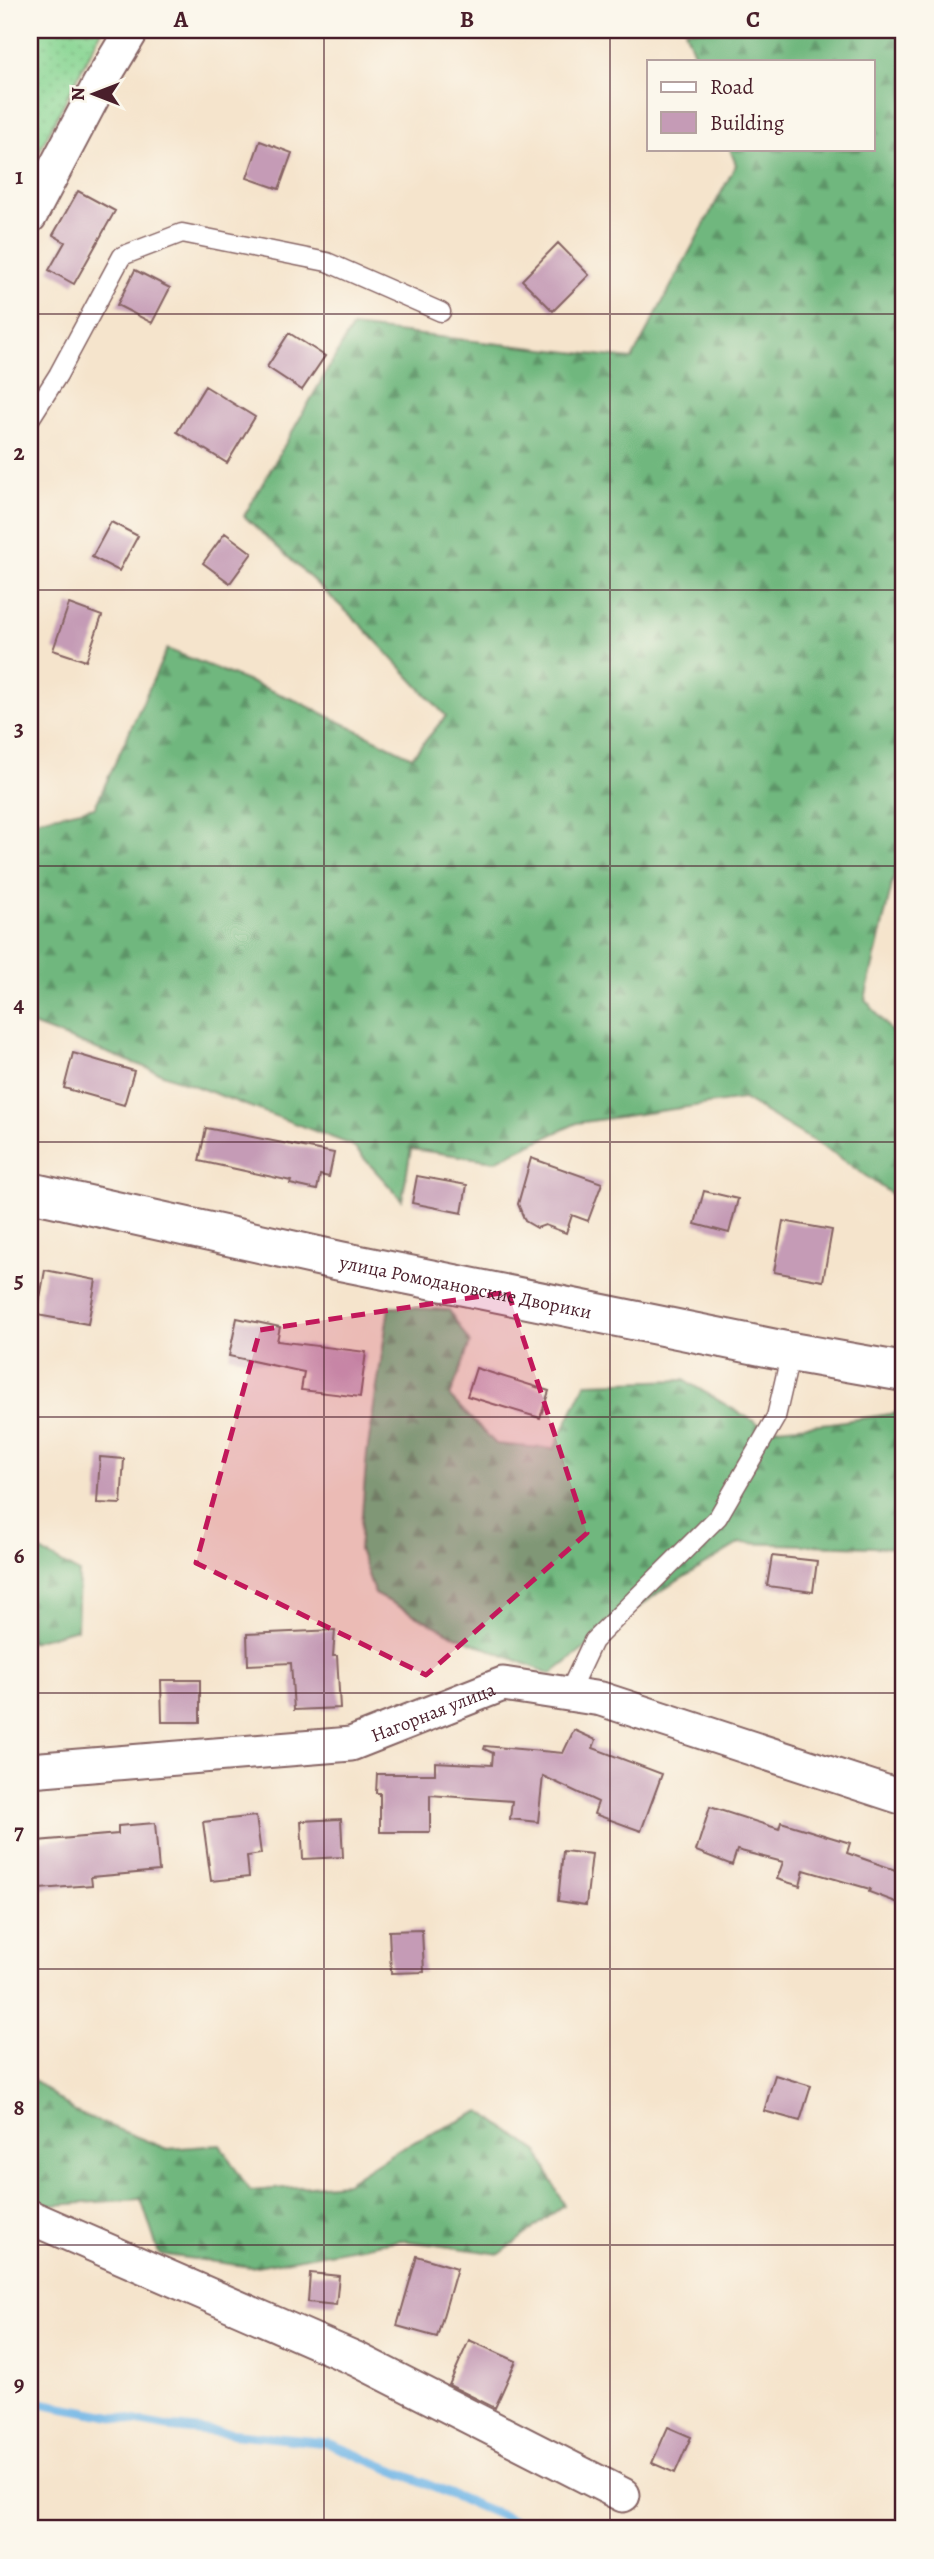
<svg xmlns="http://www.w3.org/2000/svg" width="934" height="2559" font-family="Alegreya,serif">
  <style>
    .green { fill: url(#green-dots); stroke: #6a7a60; stroke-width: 2 }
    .forest { fill: url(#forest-firs); stroke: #5c6b54; stroke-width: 2 }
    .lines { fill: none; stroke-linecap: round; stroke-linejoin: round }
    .stream { stroke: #6fb5e6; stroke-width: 9 }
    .building { fill: #c59bb6 }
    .service-casing { stroke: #866463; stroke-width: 21 }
    .minor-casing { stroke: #866463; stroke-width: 37 }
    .tertiary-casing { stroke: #866463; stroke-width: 42 }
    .service { stroke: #fff; stroke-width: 18 }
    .minor { stroke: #fff; stroke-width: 33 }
    .tertiary { stroke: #fff; stroke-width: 38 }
    .marked { fill: #c2185b; fill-opacity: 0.2; stroke: #c2185b; stroke-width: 5; stroke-dasharray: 14 9; stroke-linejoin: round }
    .grid { fill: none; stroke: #4a1f2b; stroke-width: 2; stroke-opacity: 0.55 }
    .labels { text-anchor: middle; stroke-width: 6; stroke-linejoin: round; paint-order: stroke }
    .street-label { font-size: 19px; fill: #4a1f2b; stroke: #fbf7ec }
    .neatline { fill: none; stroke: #4a1f2b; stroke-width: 2.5 }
    .grid-label { font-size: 23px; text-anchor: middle; font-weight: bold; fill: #4a1f2b }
  </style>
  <defs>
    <pattern id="green-dots" width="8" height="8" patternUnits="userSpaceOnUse" patternTransform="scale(1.75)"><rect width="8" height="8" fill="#8ad694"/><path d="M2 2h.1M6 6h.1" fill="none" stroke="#79b780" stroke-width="1.8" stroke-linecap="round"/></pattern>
    <pattern id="forest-firs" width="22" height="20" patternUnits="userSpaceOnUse" patternTransform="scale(1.75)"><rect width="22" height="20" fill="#6fb77e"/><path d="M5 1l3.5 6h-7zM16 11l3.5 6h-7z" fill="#5d9467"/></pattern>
  </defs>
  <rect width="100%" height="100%" fill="#fbf7ec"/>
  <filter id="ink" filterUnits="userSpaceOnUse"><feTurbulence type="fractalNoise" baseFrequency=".0143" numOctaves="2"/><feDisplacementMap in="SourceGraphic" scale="14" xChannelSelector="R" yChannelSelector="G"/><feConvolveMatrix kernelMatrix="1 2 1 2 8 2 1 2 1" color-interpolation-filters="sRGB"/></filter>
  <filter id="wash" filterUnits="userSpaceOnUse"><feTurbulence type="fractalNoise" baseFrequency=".00686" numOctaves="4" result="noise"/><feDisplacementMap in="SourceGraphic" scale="28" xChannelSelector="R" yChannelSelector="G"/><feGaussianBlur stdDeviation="1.57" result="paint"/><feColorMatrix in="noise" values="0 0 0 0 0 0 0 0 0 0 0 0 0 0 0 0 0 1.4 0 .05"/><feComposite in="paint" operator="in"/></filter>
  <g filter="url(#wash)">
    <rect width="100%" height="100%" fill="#f5e4cc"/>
    <path class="green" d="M 30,30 L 102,30 L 30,169 Z"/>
    <path class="forest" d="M 685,30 L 904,30 L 904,834 L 865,999 L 904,1047 L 904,1203 L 835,1154 L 743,1099 L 577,1123 L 495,1161 L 411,1149 L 402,1200 L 352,1145 L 30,1024 L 30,821 L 95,807 L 167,649 L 297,701 L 412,757 L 446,716 L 363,627 L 244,516 L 352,327 L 632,359 L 736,165 L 730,149 L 873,149 L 873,61 L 697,61 Z
      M 389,1307 L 449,1310 L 470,1343 L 450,1397 L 496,1444 L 554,1449 L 586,1383 L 684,1380 L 767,1429 L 831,1423 L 904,1412 L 904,1548 L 740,1543 L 658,1593 L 551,1674 L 453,1635 L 375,1594 L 359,1550 L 367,1453 Z
      M 30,1545 L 79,1573 L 77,1629 L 30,1642 Z
      M 30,2077 L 75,2112 L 167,2149 L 220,2145 L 250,2191 L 346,2183 L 401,2148 L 481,2111 L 538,2152 L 564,2205 L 500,2254 L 400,2240 L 251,2267 L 159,2254 L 141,2199 L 40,2206 L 30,2202 Z"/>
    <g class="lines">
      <path class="stream" d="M 30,2401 L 168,2427 L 328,2443 L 512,2520 L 514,2529"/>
    </g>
    <g id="blocks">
      <path class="building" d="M 260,141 L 292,153 L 279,189 L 247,178 Z
        M 78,191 L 115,211 L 74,284 L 49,270 L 65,242 L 53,235 Z
        M 558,243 L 589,275 L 553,311 L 522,280 Z
        M 135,270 L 170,288 L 152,323 L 117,305 Z
        M 289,333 L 325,356 L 302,390 L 267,367 Z
        M 205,386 L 255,417 L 227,463 L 177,432 Z
        M 111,522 L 138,536 L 119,571 L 92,557 Z
        M 225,533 L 252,553 L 230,583 L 203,563 Z
        M 69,604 L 102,616 L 86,661 L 53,650 Z
        M 73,1053 L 134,1071 L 124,1105 L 64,1088 Z
        M 206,1128 L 334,1153 L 329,1177 L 320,1175 L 317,1190 L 290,1184 L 291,1181 L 199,1161 Z
        M 531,1158 L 602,1183 L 588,1221 L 572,1215 L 566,1233 L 545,1225 L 537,1228 L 525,1221 L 518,1204 Z
        M 417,1176 L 467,1185 L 462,1213 L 412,1203 Z
        M 704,1191 L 738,1199 L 729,1233 L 695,1224 Z
        M 783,1221 L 832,1230 L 823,1281 L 774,1272 Z
        M 45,1270 L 96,1280 L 88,1324 L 37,1315 Z
        M 237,1318 L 280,1327 L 277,1341 L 366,1352 L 360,1397 L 301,1390 L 304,1372 L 229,1356 Z
        M 476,1368 L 549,1391 L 540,1418 L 467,1396 Z
        M 100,1457 L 124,1459 L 121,1504 L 97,1503 Z
        M 772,1556 L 817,1561 L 813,1592 L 767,1586 Z
        M 335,1630 L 333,1656 L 337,1656 L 340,1708 L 294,1710 L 291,1663 L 248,1665 L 247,1634 Z
        M 161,1680 L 200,1680 L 200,1722 L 162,1722 Z
        M 574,1730 L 596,1740 L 593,1748 L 662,1774 L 641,1831 L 594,1814 L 598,1802 L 543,1776 L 538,1822 L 510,1819 L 512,1801 L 430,1795 L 430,1832 L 380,1832 L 380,1793 L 376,1793 L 377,1774 L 435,1774 L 435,1762 L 492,1765 L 493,1753 L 484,1749 L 485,1746 L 563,1753 Z
        M 710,1807 L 779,1829 L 781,1822 L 850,1843 L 847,1853 L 904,1873 L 904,1905 L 869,1892 L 870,1889 L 804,1870 L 800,1886 L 777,1879 L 783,1862 L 737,1850 L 732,1865 L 696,1851 Z
        M 256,1816 L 261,1854 L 247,1856 L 249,1877 L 211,1881 L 203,1822 Z
        M 341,1819 L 343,1857 L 303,1859 L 301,1821 Z
        M 155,1823 L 159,1871 L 91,1877 L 92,1885 L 40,1889 L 37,1841 L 118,1834 L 118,1826 Z
        M 563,1851 L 592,1854 L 586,1905 L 558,1901 Z
        M 422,1930 L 424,1972 L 391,1973 L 389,1931 Z
        M 775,2075 L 811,2086 L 800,2121 L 764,2111 Z
        M 417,2256 L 457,2268 L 437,2337 L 397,2326 Z
        M 310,2273 L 339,2276 L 336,2305 L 308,2302 Z
        M 469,2340 L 516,2361 L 495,2408 L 449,2385 Z
        M 668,2427 L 691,2437 L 675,2473 L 652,2463 Z"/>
    </g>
  </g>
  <g filter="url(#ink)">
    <use href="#blocks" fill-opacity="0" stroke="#866463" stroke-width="2"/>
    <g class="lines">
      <g class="service-casing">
        <path id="service" d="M 30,419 L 58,375 L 122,256 L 182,233 L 327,262 L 441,312
          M 568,1694 L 593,1641 L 718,1517 L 776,1417 L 791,1352"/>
      </g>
      <g class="minor-casing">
        <g id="minor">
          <path d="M 30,216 L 99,85 L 132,30"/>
          <path id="s1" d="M 30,1770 L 351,1744 L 503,1684 L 601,1699 L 904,1798"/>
          <path d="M 30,2217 L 356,2359 L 623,2495"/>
        </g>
      </g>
      <g class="tertiary-casing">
        <g id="tertiary">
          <path id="s2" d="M 30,1192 L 340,1261 L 791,1352 L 904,1372"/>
        </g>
      </g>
      <use href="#service" class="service"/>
      <use href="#minor" class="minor"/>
      <use href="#tertiary" class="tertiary"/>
    </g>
  </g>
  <path class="marked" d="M 508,1292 L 587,1533 L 426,1675 L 196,1563 L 260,1330 Z"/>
  <path class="grid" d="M 324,30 L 324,2529M 610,30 L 610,2529M 30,314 L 904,314M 30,590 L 904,590M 30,866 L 904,866M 30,1142 L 904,1142M 30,1417 L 904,1417M 30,1693 L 904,1693M 30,1969 L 904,1969M 30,2245 L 904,2245"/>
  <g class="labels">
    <g class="street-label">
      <text dy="7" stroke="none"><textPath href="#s2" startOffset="446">улица Ромодановские Дворики</textPath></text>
      <text dy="7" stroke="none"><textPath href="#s1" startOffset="410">Нагорная улица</textPath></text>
    </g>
  </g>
  <rect width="934" height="2559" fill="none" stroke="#fbf7ec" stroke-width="77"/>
  <rect x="647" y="60" width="228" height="91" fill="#fbf7ec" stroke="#b4a19f" stroke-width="2"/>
  <rect x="661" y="82" width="35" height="10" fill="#ffffff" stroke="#b4a19f" stroke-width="2"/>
  <text x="710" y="94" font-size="21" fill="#4a1f2b">Road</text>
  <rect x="661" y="112" width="35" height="21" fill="#c59bb6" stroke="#b4a19f" stroke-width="2"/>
  <text x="710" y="130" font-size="21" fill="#4a1f2b">Building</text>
  <g transform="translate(94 94) rotate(270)" stroke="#fbf7ec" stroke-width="5" paint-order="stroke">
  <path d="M0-5L12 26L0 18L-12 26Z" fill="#4a1f2b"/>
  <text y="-10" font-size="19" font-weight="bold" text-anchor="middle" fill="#4a1f2b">N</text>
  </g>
  <rect x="38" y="38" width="857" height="2482" class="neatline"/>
  <g class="grid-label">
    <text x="181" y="27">A</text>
    <text x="467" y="27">B</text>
    <text x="753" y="27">C</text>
    <text x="19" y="184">1</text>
    <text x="19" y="460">2</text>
    <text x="19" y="736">3</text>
    <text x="19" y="1012">4</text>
    <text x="19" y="1287">5</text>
    <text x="19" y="1563">6</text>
    <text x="19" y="1839">7</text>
    <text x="19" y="2115">8</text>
    <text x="19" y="2391">9</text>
  </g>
</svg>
